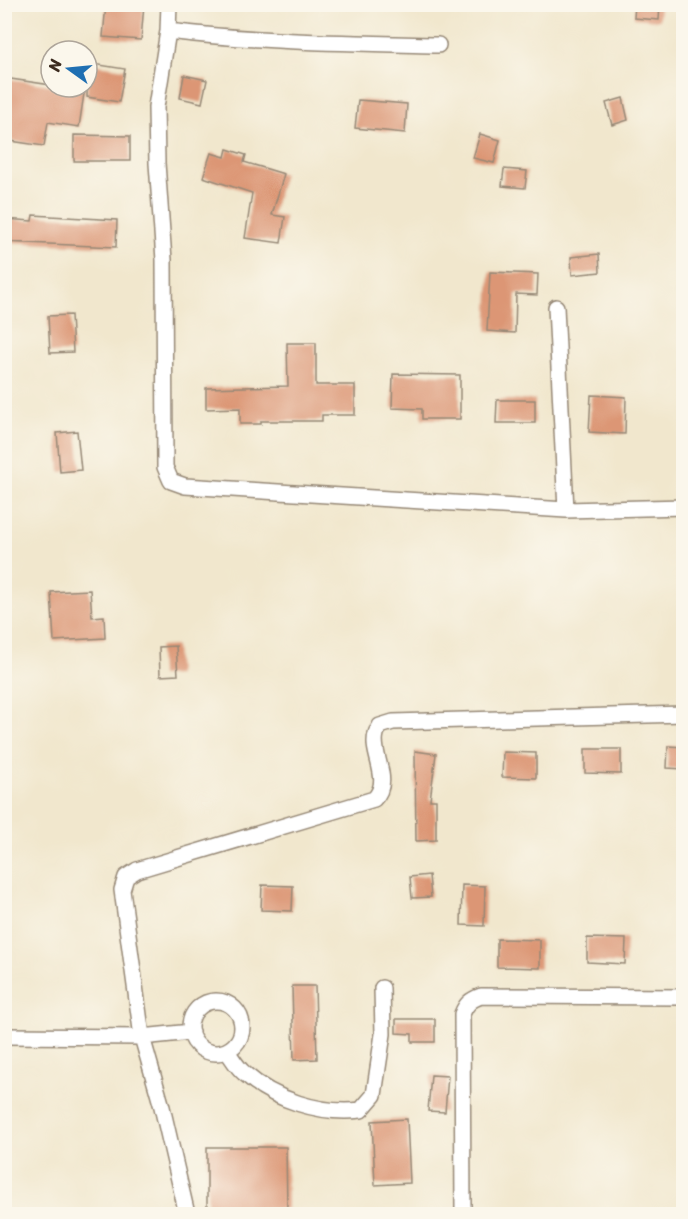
<svg xmlns="http://www.w3.org/2000/svg" width="688" height="1219" font-family="Sriracha,sans-serif">
  <style>
    .building { fill: #dc9675 }
    .lines { fill: none; stroke-linecap: round; stroke-linejoin: round }
    .street-casing { stroke: #968876; stroke-width: 18 }
    .street { stroke: #fff; stroke-width: 15 }
  </style>
  <rect width="100%" height="100%" fill="#fbf7ec"/>
  <filter id="ink" filterUnits="userSpaceOnUse"><feTurbulence type="fractalNoise" baseFrequency=".0167" numOctaves="2"/><feDisplacementMap in="SourceGraphic" scale="12" xChannelSelector="R" yChannelSelector="G"/><feConvolveMatrix kernelMatrix="1 2 1 2 8 2 1 2 1" color-interpolation-filters="sRGB"/></filter>
  <filter id="wash" filterUnits="userSpaceOnUse"><feTurbulence type="fractalNoise" baseFrequency=".008" numOctaves="4" result="noise"/><feDisplacementMap in="SourceGraphic" scale="24" xChannelSelector="R" yChannelSelector="G"/><feGaussianBlur stdDeviation="1.35" result="paint"/><feColorMatrix in="noise" values="0 0 0 0 0 0 0 0 0 0 0 0 0 0 0 0 0 1.4 0 .05"/><feComposite in="paint" operator="in"/></filter>
  <g filter="url(#wash)">
    <rect width="100%" height="100%" fill="#f1e7cd"/>
    <g id="blocks">
      <path class="building" d="M 106,4 L 144,4 L 141,40 L 103,37 Z
        M 635,4 L 660,4 L 659,20 L 634,18 Z
        M 87,63 L 125,69 L 119,102 L 87,97 Z
        M 184,75 L 207,80 L 202,103 L 180,98 Z
        M 4,78 L 51,85 L 51,87 L 85,87 L 79,127 L 48,122 L 44,146 L 4,140 Z
        M 623,98 L 628,120 L 612,125 L 606,103 Z
        M 358,100 L 407,104 L 405,133 L 355,128 Z
        M 480,134 L 500,140 L 494,163 L 473,158 Z
        M 74,135 L 130,136 L 130,161 L 74,161 Z
        M 227,149 L 246,155 L 244,162 L 284,174 L 272,215 L 285,217 L 281,243 L 245,238 L 252,193 L 203,177 L 211,153 L 225,157 Z
        M 504,169 L 527,171 L 525,188 L 502,186 Z
        M 33,215 L 117,220 L 116,247 L 4,242 L 4,219 L 32,221 Z
        M 599,254 L 600,272 L 572,275 L 571,257 Z
        M 490,272 L 538,274 L 537,295 L 516,294 L 515,333 L 487,331 Z
        M 71,315 L 73,352 L 50,353 L 48,316 Z
        M 287,343 L 316,343 L 316,385 L 355,385 L 355,415 L 322,415 L 322,421 L 261,421 L 261,424 L 240,424 L 240,408 L 206,409 L 206,388 L 288,386 Z
        M 393,374 L 460,375 L 460,419 L 422,419 L 422,409 L 392,408 Z
        M 591,395 L 626,397 L 625,434 L 589,432 Z
        M 497,400 L 535,400 L 535,423 L 496,423 Z
        M 77,431 L 81,470 L 60,472 L 57,433 Z
        M 90,590 L 92,617 L 104,616 L 105,638 L 54,641 L 51,592 Z
        M 176,646 L 178,675 L 160,676 L 159,647 Z
        M 668,746 L 684,747 L 684,769 L 667,768 Z
        M 585,749 L 621,749 L 621,774 L 585,773 Z
        M 415,751 L 436,754 L 430,800 L 436,800 L 436,840 L 416,841 Z
        M 503,752 L 536,753 L 536,778 L 502,777 Z
        M 429,875 L 431,897 L 412,898 L 410,877 Z
        M 262,885 L 293,886 L 292,911 L 261,910 Z
        M 462,885 L 485,886 L 484,926 L 461,925 Z
        M 587,938 L 626,939 L 625,964 L 587,962 Z
        M 497,939 L 540,940 L 540,968 L 497,967 Z
        M 292,986 L 315,986 L 317,1059 L 294,1060 Z
        M 396,1019 L 435,1019 L 435,1042 L 412,1042 L 412,1034 L 396,1033 Z
        M 431,1075 L 448,1076 L 445,1112 L 428,1111 Z
        M 407,1119 L 410,1183 L 375,1185 L 372,1121 Z
        M 207,1147 L 286,1147 L 287,1209 L 207,1210 Z"/>
    </g>
  </g>
  <g filter="url(#ink)">
    <use href="#blocks" fill-opacity="0" stroke="#968876" stroke-width="1.5"/>
    <g class="lines">
      <g class="street-casing">
        <path id="street" d="M 169,4 L 168,31 C 258,42 348,43 438,45
          M 168,31 L 156,107 L 157,163 L 164,260 L 165,467 L 171,481 L 185,486 L 566,510 L 684,507
          M 556,307 L 566,510
          M190 1027a26 26 0 1 1 52 0a26 26 0 1 1-52 0Z
          M 191,1032 L 142,1037 L 122,890 L 126,877 L 137,870 L 374,799 C 393,780 370,754 376,734 C 376,731 379,729 380,726 L 393,722 L 684,714
          M 4,1036 L 142,1037 L 162,1107 L 187,1214
          M 227,1051 C 232,1058 237,1067 244,1073 C 274,1100 321,1115 361,1110 L 374,1095 L 383,1034 L 382,988
          M 463,1214 L 462,1014 C 466,1004 470,1000 481,996 L 684,997"/>
      </g>
      <use href="#street" class="street"/>
    </g>
  </g>
  <rect width="688" height="1219" fill="none" stroke="#fbf7ec" stroke-width="24"/>
  <g transform="translate(69 69) rotate(285)"><circle r="28" fill="#fbf7ec" stroke="#aea59a" stroke-width="1.5"/>
  <path d="M0-4.5L10 22L0 15L-10 22Z" fill="#1f6fb2"/>
  <text y="-9" font-size="16" font-weight="bold" text-anchor="middle" fill="#3b2a1e">N</text>
  </g>
</svg>
